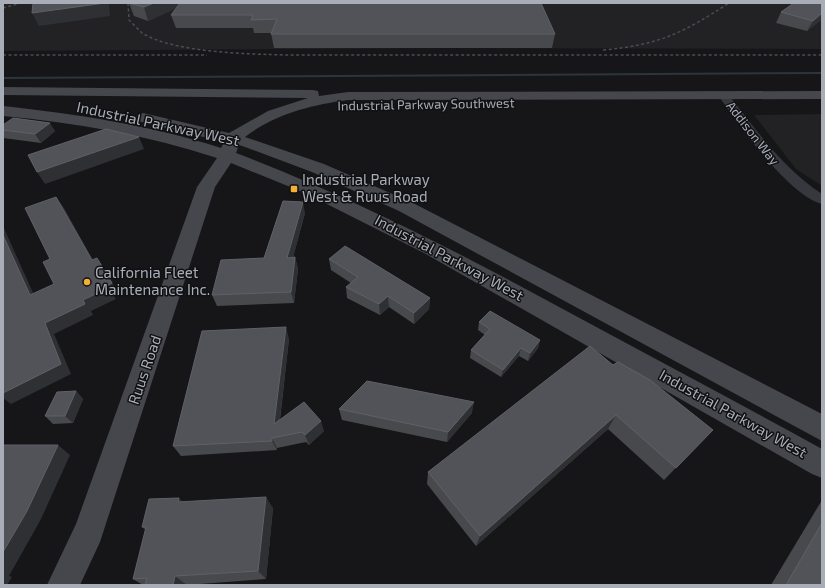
<svg xmlns="http://www.w3.org/2000/svg" width="825" height="588" font-family="'Exo 2',sans-serif">
  <style>
    .built { fill: #222225 }
    .lines { fill: none; stroke-linecap: round; stroke-linejoin: round }
    .stream { fill: #2c353c; fill-rule: evenodd }
    .street { fill: #37383d; fill-rule: evenodd }
    .secondary { fill: #45474d; fill-rule: evenodd }
    .rail { stroke: #4a4c52; stroke-width: 1.5; stroke-dasharray: 3 2.5; stroke-linecap: butt }
    .wall { fill: #47494d }
    .shaded-wall { fill: #2f3033 }
    .building { fill: #525359; stroke: #5f6168 }
    .poi-dot { fill: #f2b134; stroke: #111113; stroke-width: 1.5 }
    .labels { text-anchor: middle; stroke-width: 3; stroke-linejoin: round; paint-order: stroke }
    .far-street-label { font-size: 13px; fill: #a8adb8; stroke: #111113 }
    .street-label { font-size: 15px; fill: #a8adb8; stroke: #111113 }
    .poi-label { font-size: 15px; fill: #a8adb8; stroke: #111113; text-anchor: start }
  </style>
  <rect width="100%" height="100%" fill="#161618"/>
  <path class="built" d="M 3,3 L 822,3 L 822,49 L 444,48 L 3,51 Z
    M 822,114 L 822,186 L 796,169 L 754,115 Z"/>
  <g class="lines">
    <path class="stream" d="M 822,72 L 822,74 L 3,79 L 3,77 Z"/>
    <path class="street" d="M 723,92 L 727,93 C 756,129 782,168 822,194 L 822,204 C 788,195 738,124 718,95 Z"/>
    <path class="secondary" d="M 3,87 L 313,90 L 318,91 L 319,96 L 348,92 L 822,91 L 822,99 L 348,100 C 311,105 275,114 245,137 L 324,164 L 413,203 L 822,414 L 822,441 L 399,211 L 312,172 L 245,147 L 239,145 L 236,153 C 358,199 473,260 587,322 C 665,364 744,406 822,449 L 822,478 L 812,474 L 424,253 L 305,193 L 231,163 L 215,187 L 100,542 L 80,585 L 47,585 L 76,524 L 197,187 L 217,158 C 148,135 76,123 3,116 L 3,106 C 77,114 150,125 221,148 L 224,142 L 138,121 L 135,118 L 138,115 L 143,113 L 229,133 L 268,111 L 308,98 L 3,95 Z"/>
    <path class="rail" d="M 128,3 L 129,20 C 133,24 138,29 142,33 C 174,53 249,54 287,55 L 822,55
      M 3,8 L 21,3
      M 603,50 C 659,45 683,33 729,3
      M 3,55 L 207,55"/>
  </g>
  <path class="wall" d="M 129,3 L 555,34 L 552,48 L 274,48 L 271,33 L 254,33 L 253,28 L 176,28 L 171,15 L 176,8 L 148,21 L 134,16 Z
    M 822,3 L 822,19 L 807,31 L 776,23 L 781,12 Z
    M 3,125 L 55,131 L 41,143 L 3,138 Z
    M 305,213 L 293,257 L 295,257 L 298,269 L 294,303 L 217,306 L 212,295 L 264,258 Z
    M 329,259 L 430,298 L 429,309 L 414,324 L 389,307 L 380,315 L 347,298 L 346,287 L 351,283 L 331,270 Z
    M 479,322 L 540,340 L 538,348 L 528,361 L 519,356 L 501,377 L 470,358 L 471,350 L 485,335 L 478,330 Z
    M 289,339 L 280,420 L 324,431 L 309,445 L 306,442 L 277,448 L 277,450 L 181,456 L 173,446 Z
    M 613,365 L 713,430 L 664,480 L 608,429 L 476,546 L 427,484 L 428,472 Z
    M 76,391 L 83,399 L 73,423 L 53,424 L 45,416 Z
    M 339,409 L 472,413 L 447,442 L 342,420 Z
    M 822,500 L 822,585 L 771,585 Z
    M 183,502 L 273,508 L 266,579 L 187,585 L 143,585 L 133,579 L 146,530 L 142,527 Z"/>
  <path class="shaded-wall" d="M 105,3 L 109,3 L 110,16 L 39,26 L 32,13 Z
    M 154,3 L 188,3 L 148,21 L 144,7 Z
    M 822,13 L 822,19 L 807,31 L 813,21 Z
    M 50,123 L 55,131 L 41,143 L 35,134 Z
    M 139,137 L 144,149 L 45,184 L 37,172 Z
    M 56,197 L 64,208 L 99,271 L 92,260 Z
    M 303,202 L 305,213 L 290,269 L 287,258 Z
    M 3,226 L 39,306 L 30,295 L 3,235 Z
    M 295,257 L 298,269 L 294,303 L 291,292 Z
    M 97,258 L 104,269 L 119,294 L 114,296 L 107,286 Z
    M 108,288 L 116,299 L 91,311 L 93,315 L 54,334 L 71,374 L 11,404 L 3,398 L 3,393 L 45,323 L 83,300 Z
    M 388,296 L 389,307 L 380,315 L 379,304 Z
    M 430,298 L 429,309 L 414,324 L 414,313 Z
    M 286,327 L 289,339 L 278,434 L 274,424 Z
    M 540,340 L 538,348 L 528,361 L 530,353 Z
    M 521,348 L 519,356 L 501,377 L 503,370 Z
    M 76,391 L 83,399 L 73,423 L 65,416 Z
    M 474,402 L 472,413 L 447,442 L 448,432 Z
    M 616,415 L 608,429 L 476,546 L 480,536 Z
    M 321,421 L 324,431 L 309,445 L 305,435 Z
    M 272,438 L 277,448 L 277,450 L 272,441 Z
    M 58,445 L 70,455 L 41,519 L 9,576 L 12,577 L 7,585 L 3,585 L 3,552 Z
    M 266,497 L 273,508 L 266,579 L 258,571 Z
    M 179,498 L 190,509 L 178,502 Z
    M 175,576 L 187,585 L 173,585 Z"/>
  <path class="building" d="M 33,3 L 105,3 L 32,13 Z
    M 129,3 L 154,3 L 144,7 Z
    M 180,3 L 541,3 L 555,34 L 271,34 L 277,19 L 251,20 L 253,15 L 171,15 Z
    M 794,3 L 822,3 L 822,13 L 813,21 L 781,12 Z
    M 13,118 L 50,123 L 35,134 L 3,130 L 3,125 Z
    M 106,129 L 139,137 L 37,172 L 28,155 Z
    M 56,197 L 92,260 L 97,258 L 112,283 L 107,286 L 108,288 L 83,300 L 85,304 L 45,323 L 61,364 L 3,393 L 3,235 L 30,295 L 54,284 L 43,262 L 50,259 L 25,208 Z
    M 283,201 L 303,202 L 287,258 L 295,257 L 291,292 L 212,295 L 221,260 L 264,258 Z
    M 345,246 L 430,298 L 414,313 L 388,296 L 379,304 L 346,287 L 358,277 L 329,259 Z
    M 490,311 L 540,340 L 530,353 L 521,348 L 503,370 L 471,350 L 490,329 L 479,322 Z
    M 286,327 L 274,424 L 304,402 L 321,421 L 305,435 L 302,432 L 272,438 L 272,441 L 173,446 L 202,331 Z
    M 590,346 L 613,365 L 618,362 L 650,380 L 713,430 L 676,468 L 616,415 L 480,536 L 428,472 Z
    M 367,381 L 474,402 L 448,432 L 339,409 Z
    M 76,391 L 65,416 L 45,416 L 57,392 Z
    M 3,445 L 58,445 L 27,511 L 3,552 Z
    M 266,497 L 258,571 L 175,576 L 173,585 L 145,585 L 147,578 L 133,579 L 146,527 L 142,527 L 149,499 L 179,498 L 178,502 Z
    M 822,523 L 822,585 L 786,585 Z"/>
  <g class="poi-dot">
    <rect x="290" y="185" width="8" height="8" rx="2"/>
    <circle cx="87" cy="282" r="4"/>
  </g>
  <g class="labels">
    <g class="far-street-label">
      <text transform="translate(426 104) rotate(-1)" y="5">Industrial Parkway Southwest</text>
      <text transform="translate(753 133) rotate(52)" y="5">Addison Way</text>
    </g>
    <g class="street-label">
      <text transform="translate(158 124) rotate(12)" y="5">Industrial Parkway West</text>
      <text transform="translate(449 258) rotate(28)" y="5">Industrial Parkway West</text>
      <text transform="translate(145 370) rotate(-71)" y="5">Ruus Road</text>
      <text transform="translate(733 414) rotate(29)" y="5">Industrial Parkway West</text>
    </g>
    <g class="poi-label">
      <text x="302" y="185">Industrial Parkway<tspan x="302" dy="17">West &amp; Ruus Road</tspan></text>
      <text x="95" y="278">California Fleet<tspan x="95" dy="17">Maintenance Inc.</tspan></text>
    </g>
  </g>
  <rect width="825" height="588" fill="none" stroke="#a8adb8" stroke-width="8"/>
</svg>
